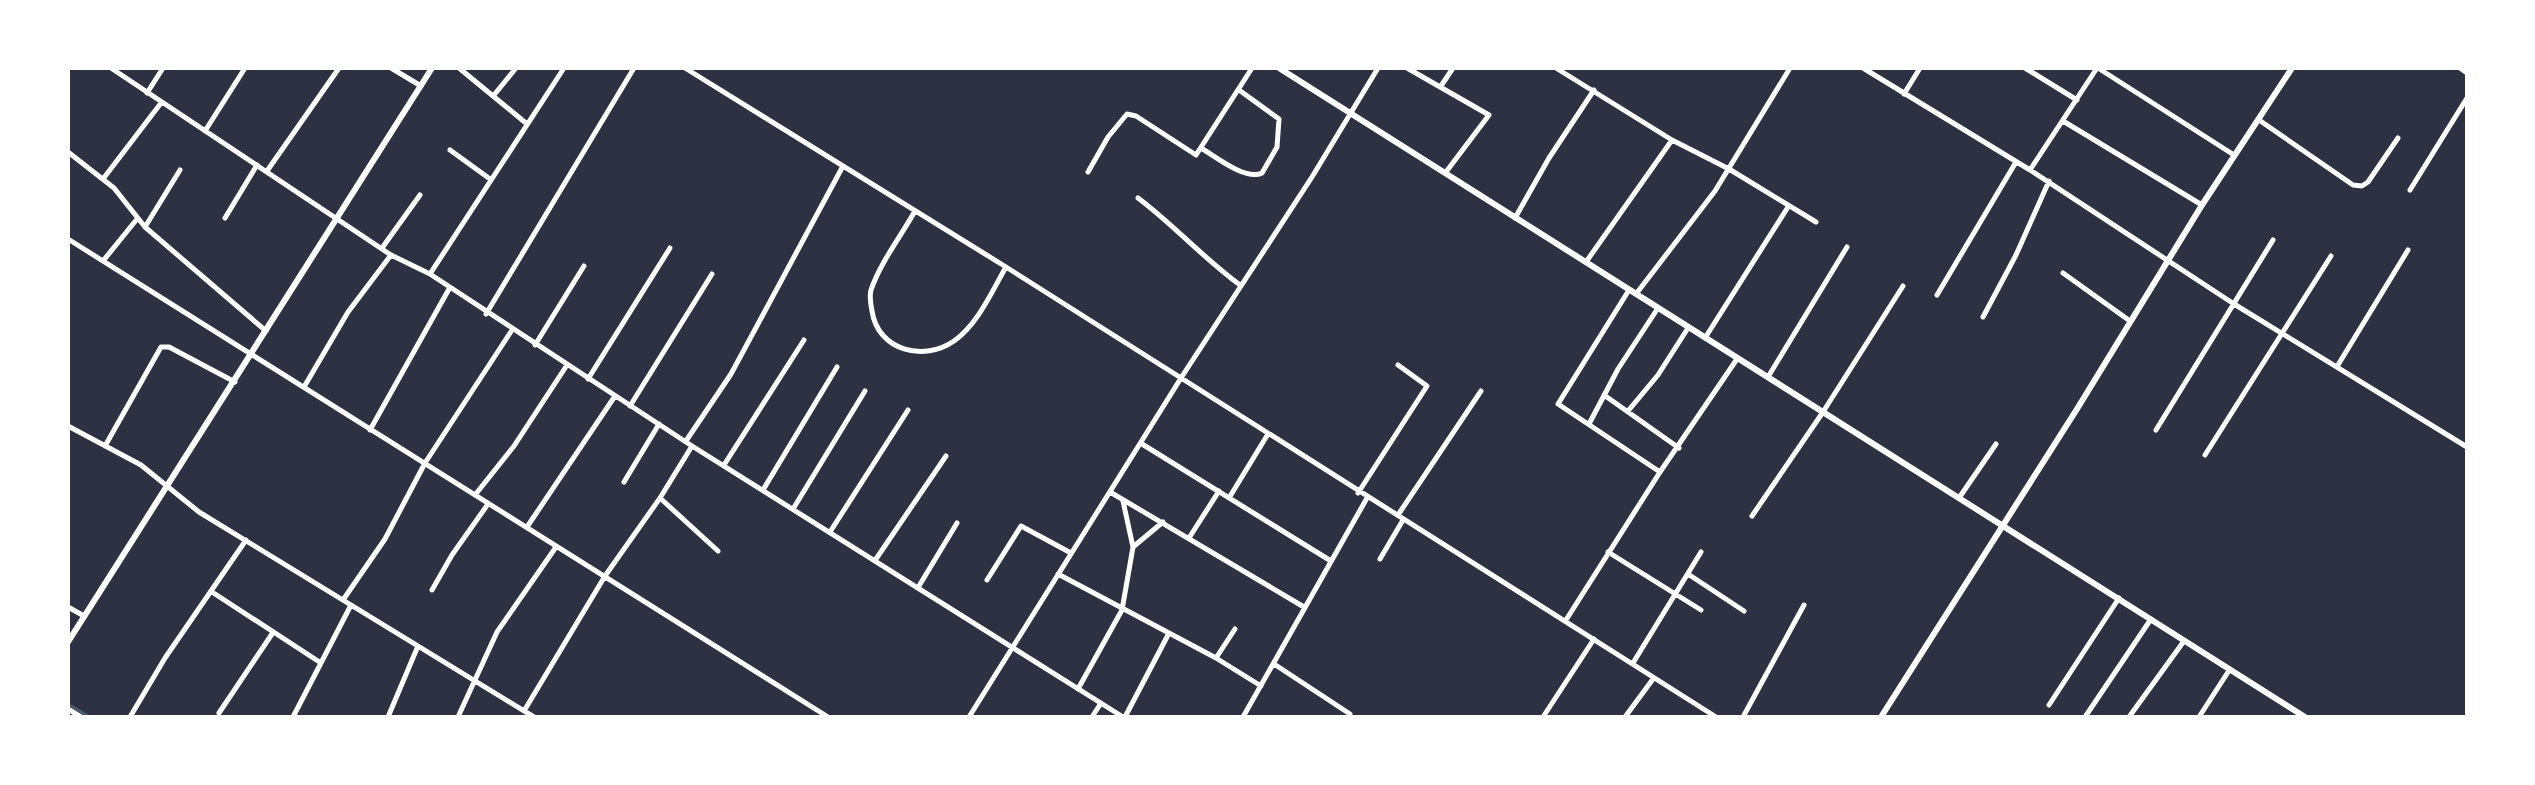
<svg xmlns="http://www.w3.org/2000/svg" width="2535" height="785" font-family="Jost,sans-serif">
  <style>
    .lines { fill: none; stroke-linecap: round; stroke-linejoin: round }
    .stream { stroke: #4f5d75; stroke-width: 2.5 }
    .minor { stroke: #fff; stroke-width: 5 }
    .tertiary { stroke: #fff; stroke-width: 6 }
  </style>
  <rect width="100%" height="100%" fill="#2d3142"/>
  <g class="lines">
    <path class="stream" d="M 68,704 L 90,717"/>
    <path class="minor" d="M 111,68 L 391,255 L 430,274 L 692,446 L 1123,717
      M 391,68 L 421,86
      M 459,68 L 527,124
      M 685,68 L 1006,267 L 1716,717
      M 1407,68 L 1489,115 L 1446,172
      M 1556,68 L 1672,140 L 1729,169 L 1816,222
      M 1863,68 L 2030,170 L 2234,304 L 2467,447
      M 2025,68 L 2077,100
      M 2098,68 L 2234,155
      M 2460,68 L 2467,73
      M 1441,86 L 1453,68
      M 147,93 L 163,68
      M 1904,94 L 1920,68
      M 494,95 L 516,68
      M 2259,120 L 2353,185 L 2362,186 L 2368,182 L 2398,138
      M 2063,121 L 2202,205
      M 205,131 L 245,68
      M 1201,148 C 1216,157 1246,181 1262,173 L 1277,147 L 1279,119 L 1239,90
      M 450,150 L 490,179
      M 68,152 L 114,188 L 145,227 L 266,331
      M 2030,170 L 2097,68
      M 267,171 L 339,68
      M 1088,172 L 1108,137 L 1127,114 L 1136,116 L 1196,155 L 1252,68
      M 103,179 L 161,103
      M 2410,190 L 2467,98
      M 1138,198 C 1174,225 1203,258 1240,285
      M 915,211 C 901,236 880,263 871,290 C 869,297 871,305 872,311 C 878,351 924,362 954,341 C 978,324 992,291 1006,267
      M 225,218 L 257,165
      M 1515,218 L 1549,158 L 1594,90
      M 145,227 L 180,170
      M 68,239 L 828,717
      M 382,248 L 420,195
      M 103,261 L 137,219
      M 1586,262 L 1672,140
      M 2063,273 L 2130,321
      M 430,274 L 564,68
      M 1629,290 L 1558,404 L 1660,472
      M 1636,294 L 1715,191 L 1790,68
      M 1937,295 L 2016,162
      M 486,314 L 634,68
      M 1983,317 L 2016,255 L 2049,181
      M 1705,338 L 1788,207
      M 535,345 L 584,266
      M 2338,365 L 2408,250
      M 1768,377 L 1847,247
      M 588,379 L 670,248
      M 304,387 L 348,312 L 391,255
      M 1604,395 L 1679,448
      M 630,406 L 712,274
      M 1628,411 L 1658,375 L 1688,328
      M 1589,424 L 1618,369 L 1658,308
      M 68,426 L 141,465 L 199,512 L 534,717
      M 370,430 L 449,289
      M 2156,430 L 2273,240
      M 686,441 L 731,374 L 843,166
      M 1142,444 L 1331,561
      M 105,446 L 161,347 L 169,347 L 235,382
      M 2205,455 L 2331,256
      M 724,465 L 804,340
      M 624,482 L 659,424
      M 763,490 L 837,367
      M 1110,492 L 1304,607
      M 1358,493 L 1427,386 L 1398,365
      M 475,495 L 514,446 L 567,365
      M 660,498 L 718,551
      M 1229,498 L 1268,434
      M 1959,498 L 1996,444
      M 793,509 L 865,391
      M 1398,515 L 1481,391
      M 1752,516 L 1823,412 L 1903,286
      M 527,527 L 615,396
      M 830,532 L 908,410
      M 1189,538 L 1219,491
      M 1133,547 L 1163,522
      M 1608,552 L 1701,610
      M 876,559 L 946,456
      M 1380,559 L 1403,520
      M 1058,574 L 1216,658 L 1261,686
      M 1688,574 L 1744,611
      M 987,580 L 1021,526 L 1071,553
      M 919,586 L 957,523
      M 432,590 L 452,555 L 488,504
      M 212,592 L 321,663
      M 343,600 L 385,539 L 425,463 L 512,330
      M 68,607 L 84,616
      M 1566,620 L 1660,472 L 1737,359
      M 1216,658 L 1235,629
      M 1633,663 L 1701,552
      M 1274,664 L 1350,714
      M 1078,689 L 1122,610 L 1133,547 L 1123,501
      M 2049,705 L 2119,598
      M 68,709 L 81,717
      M 524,711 L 605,576 L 660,498 L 692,446
      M 219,713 L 272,634
      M 130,717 L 165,658 L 246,540
      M 293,717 L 351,605
      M 388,717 L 418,646
      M 458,717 L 497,632 L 556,547
      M 969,717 L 1181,378 L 1312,177 L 1378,68
      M 1092,717 L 1101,703
      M 1125,717 L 1168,635
      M 1243,717 L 1367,498
      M 1543,717 L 1594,639
      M 1625,717 L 1653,679
      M 1743,717 L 1804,605
      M 2085,717 L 2151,619
      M 2129,717 L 2184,641
      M 2199,717 L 2230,669"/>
    <path class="tertiary" d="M 1279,68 L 2305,717
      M 68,642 L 432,68
      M 1881,717 L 2077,409 L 2202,205 L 2292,68"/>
  </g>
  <rect width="2535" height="785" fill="none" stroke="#ffffff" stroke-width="140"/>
</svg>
